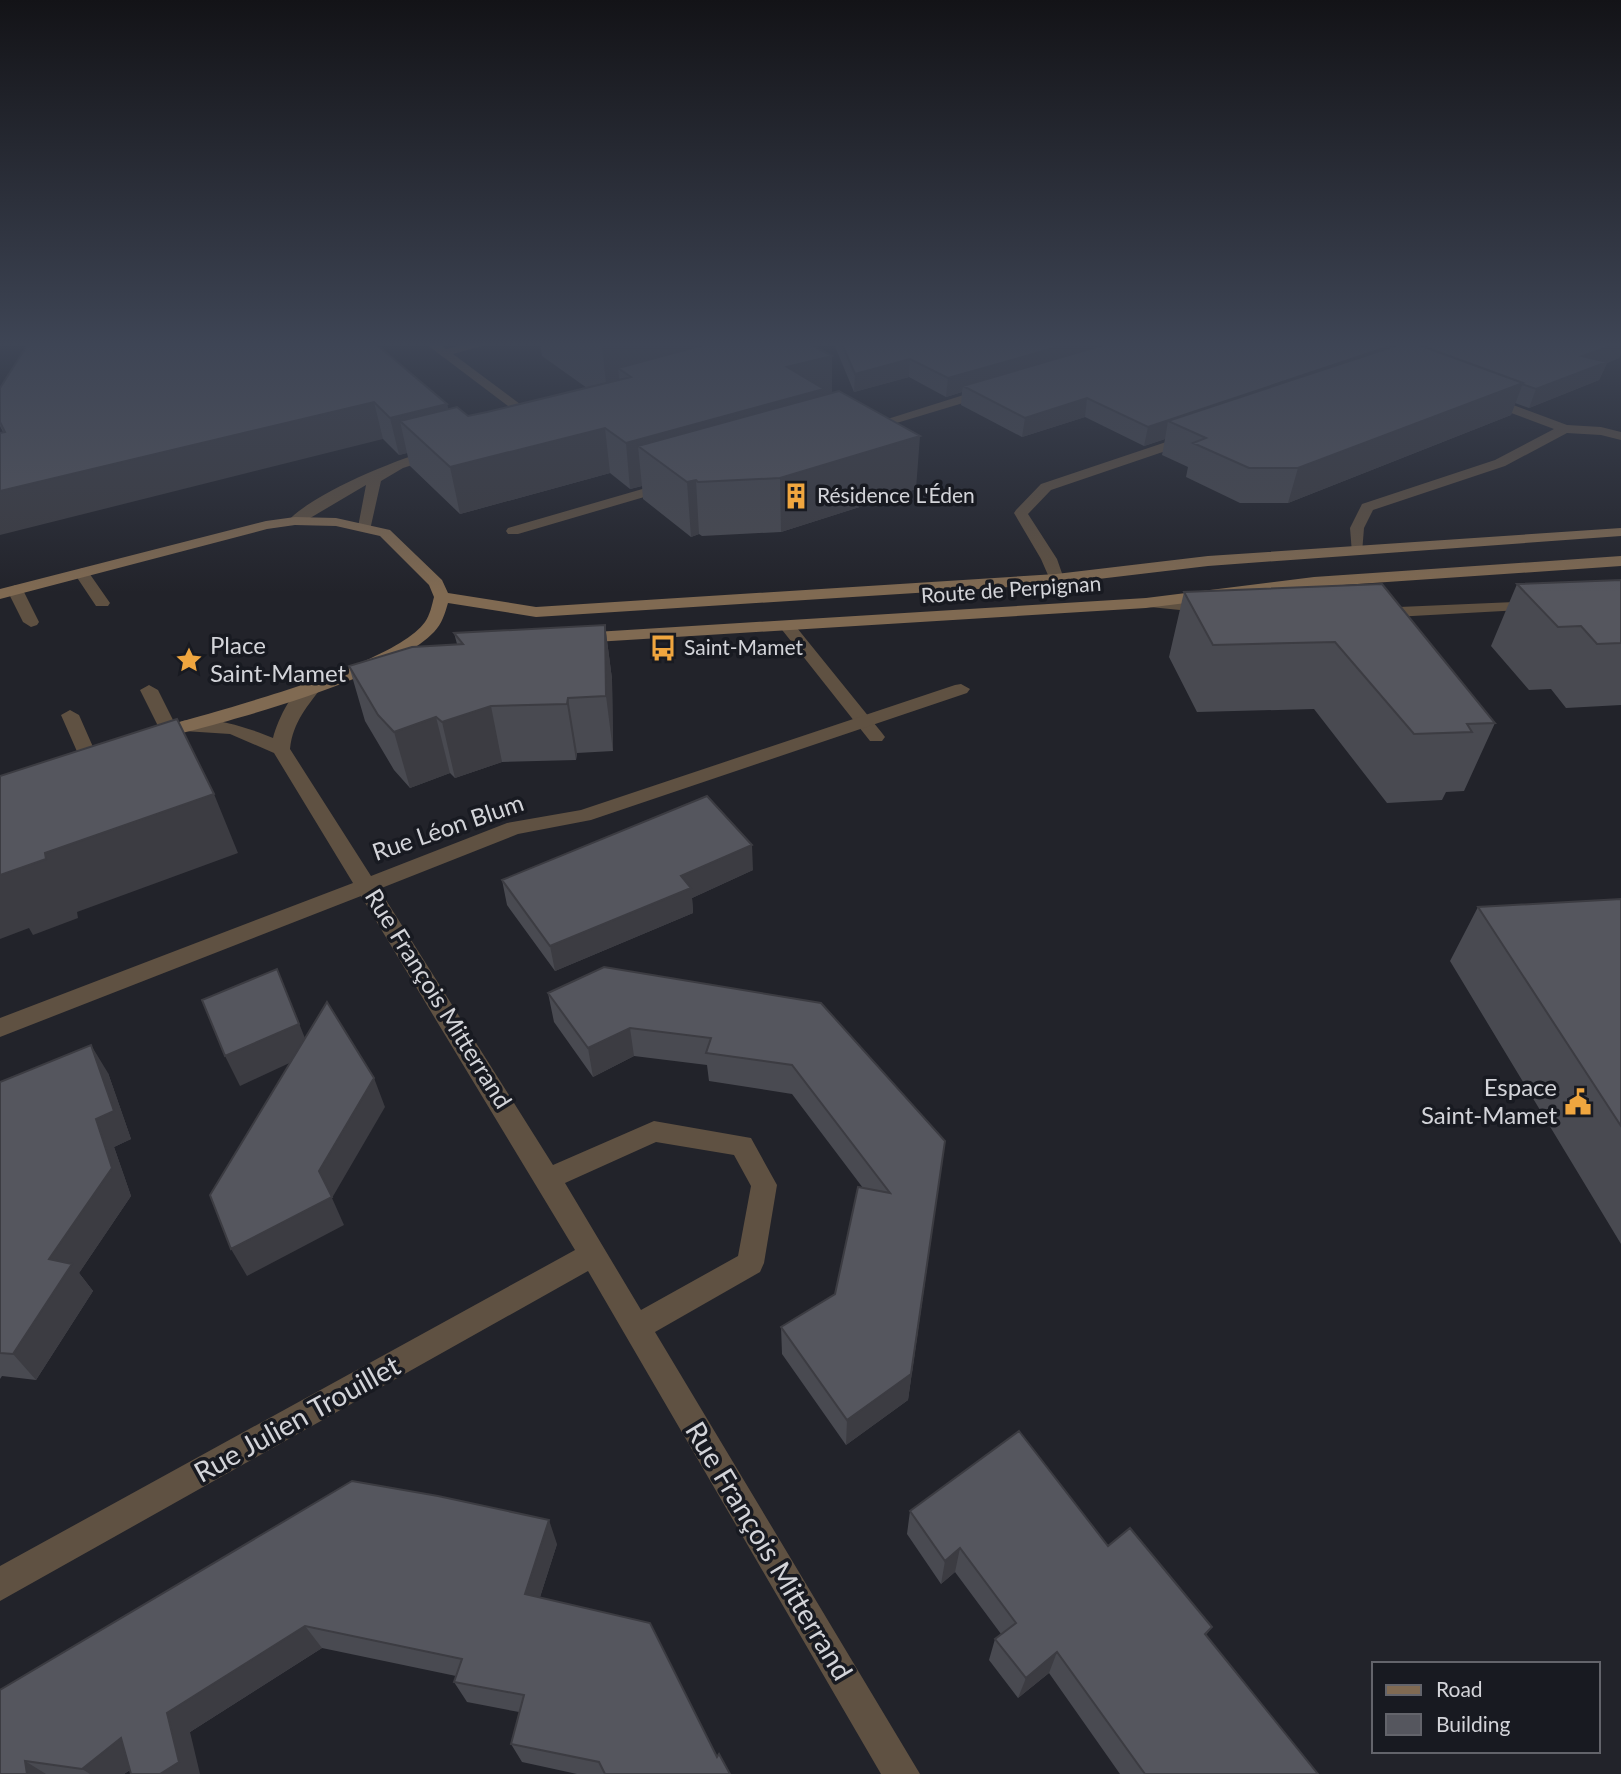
<svg xmlns="http://www.w3.org/2000/svg" width="1621" height="1774" font-family="Lato,sans-serif">
  <style>
    .lines { fill: none; stroke-linecap: round; stroke-linejoin: round }
    .lane { fill: #5f5142; fill-rule: evenodd }
    .street { fill: #5f5142; fill-rule: evenodd }
    .secondary { fill: #806a52; fill-rule: evenodd }
    .wall { fill: #494a51 }
    .shaded-wall { fill: #3c3c42 }
    .building { fill: #55565e; stroke: #3c3c42; stroke-width: 2 }
    .labels { text-anchor: middle; stroke-width: 7; stroke-linejoin: round; paint-order: stroke }
    .far-poi-label { font-size: 21px; fill: #d3d4d9; stroke: #181a21; text-anchor: start }
    .far-street-label { font-size: 21px; fill: #d3d4d9; stroke: #181a21 }
    .poi-label { font-size: 24px; fill: #d3d4d9; stroke: #181a21; text-anchor: start }
    .street-label { font-size: 24px; fill: #d3d4d9; stroke: #181a21 }
    .near-street-label { font-size: 28px; fill: #d3d4d9; stroke: #181a21 }
  </style>
  <rect width="100%" height="100%" fill="#22232a"/>
  <g class="lines">
    <path class="lane" d="M 82,568 L 87,570 L 110,603 L 108,606 L 96,606 L 74,573 Z
      M 15,585 L 23,590 L 39,622 L 37,625 L 31,627 L 23,622 L 7,590 Z
      M 787,621 L 793,623 L 882,733 L 885,737 L 882,741 L 870,741 L 779,626 Z
      M 149,685 L 158,690 L 178,730 L 175,734 L 163,734 L 160,730 L 140,690 Z
      M 70,710 L 79,715 L 97,756 L 95,760 L 81,760 L 79,756 L 61,715 Z"/>
    <path class="street" d="M 426,344 L 440,344 L 446,349 L 467,344 L 489,344 L 453,354 L 544,422 L 538,426 L 533,425 Z
      M 989,387 L 995,391 L 993,394 L 870,431 L 865,432 L 859,428 Z
      M 1486,395 L 1567,425 L 1601,427 L 1621,432 L 1621,440 L 1601,435 L 1567,433 L 1505,466 L 1373,510 L 1364,528 L 1362,553 L 1352,553 L 1350,528 L 1362,504 L 1495,460 L 1554,429 L 1482,402 L 1482,396 Z
      M 1190,434 L 1195,435 L 1195,441 L 1051,490 L 1028,514 L 1057,559 L 1064,579 L 1061,582 L 1051,582 L 1041,559 L 1014,513 L 1016,510 L 1041,484 Z
      M 435,449 L 440,450 L 440,456 L 403,468 L 381,481 L 370,530 L 365,531 L 358,527 L 366,485 L 300,524 L 295,525 L 288,521 C 312,494 398,458 435,449 Z
      M 670,481 L 677,485 L 675,488 L 518,534 L 508,534 L 506,531 L 508,528 Z
      M 1146,598 L 1210,603 L 1218,608 L 1210,613 L 1140,606 L 1138,603 Z
      M 1536,601 L 1542,603 L 1544,606 L 1542,609 L 1376,618 L 1368,613 L 1376,608 Z
      M 315,679 L 324,684 C 308,706 293,721 290,749 L 371,876 L 507,823 L 581,810 L 955,685 L 961,684 L 970,689 L 967,693 L 591,820 L 518,834 L 379,889 L 553,1165 L 654,1121 L 751,1138 L 777,1185 L 764,1263 L 760,1272 L 655,1332 L 920,1774 L 881,1774 L 588,1271 L 0,1601 L 0,1566 L 575,1250 L 361,896 L 0,1037 L 0,1018 L 353,883 L 274,753 L 230,734 L 184,731 L 175,726 C 191,708 253,729 273,738 C 278,719 294,684 315,679 ZM 656,1142 L 734,1155 L 751,1186 L 738,1256 L 641,1310 L 565,1183 Z"/>
    <path class="secondary" d="M 295,517 L 336,518 L 390,530 L 442,580 L 448,593 L 536,607 L 1056,574 L 1208,556 L 1621,528 L 1621,536 L 1208,566 L 1056,584 L 536,617 L 448,603 C 445,613 442,624 434,632 C 386,681 224,723 154,740 L 148,739 L 145,735 L 148,731 C 205,714 393,667 425,622 C 430,615 432,605 434,597 L 429,585 L 380,536 L 336,526 L 295,525 L 267,529 L 0,599 L 0,589 L 266,521 Z
      M 1621,556 L 1621,566 L 1314,587 L 1146,608 L 579,643 L 571,638 L 579,633 L 1146,598 L 1314,577 Z"/>
  </g>
  <path class="wall" d="M 540,344 L 810,344 L 832,356 L 832,393 L 916,489 L 781,532 L 702,536 L 699,534 L 691,537 L 643,499 L 642,486 L 630,489 L 610,473 L 460,514 L 410,466 L 407,453 L 399,455 L 383,439 L 3,432 L 0,426 L 0,388 L 447,404 L 448,409 L 468,416 L 487,412 L 587,388 L 542,356 Z
    M 834,344 L 1621,344 L 1621,354 L 1619,358 L 1607,363 L 1599,380 L 1529,408 L 1515,403 L 1511,415 L 1288,503 L 1240,503 L 1186,477 L 1188,467 L 1162,455 L 1165,439 L 1144,446 L 1085,417 L 1022,437 L 961,405 L 962,392 L 946,397 L 909,377 L 854,392 Z
    M 1621,580 L 1621,705 L 1566,708 L 1551,689 L 1529,690 L 1491,646 L 1517,584 Z
    M 1382,584 L 1495,723 L 1464,791 L 1446,792 L 1442,800 L 1387,803 L 1314,709 L 1197,712 L 1169,657 L 1184,592 Z
    M 605,625 L 612,679 L 613,751 L 577,753 L 576,760 L 502,762 L 455,778 L 450,773 L 410,788 L 394,770 L 365,721 L 349,666 L 457,644 L 454,633 Z
    M 753,870 L 692,898 L 693,913 L 555,971 L 507,905 L 502,880 Z
    M 1621,899 L 1621,1244 L 1450,961 L 1478,907 Z
    M 604,967 L 945,1141 L 908,1400 L 846,1445 L 782,1354 L 781,1327 L 835,1294 L 863,1188 L 792,1094 L 709,1081 L 707,1065 L 634,1056 L 593,1077 L 554,1022 L 548,993 Z
    M 108,1073 L 131,1139 L 114,1147 L 131,1196 L 79,1273 L 93,1291 L 36,1380 L 2,1376 L 0,1379 L 0,1082 Z
    M 910,1511 L 1108,1546 L 1212,1627 L 1206,1635 L 1318,1774 L 1120,1774 L 1049,1673 L 1018,1698 L 989,1660 L 995,1639 L 1001,1634 L 955,1572 L 941,1584 L 907,1534 Z
    M 557,1544 L 540,1597 L 717,1757 L 730,1774 L 577,1774 L 522,1762 L 511,1744 L 519,1712 L 467,1702 L 454,1682 L 456,1676 L 322,1648 L 124,1774 L 0,1774 L 0,1690 Z"/>
  <path class="shaded-wall" d="M 609,344 L 755,344 L 618,368 L 621,399 L 608,402 L 602,346 Z
    M 1068,344 L 1126,344 L 963,386 L 962,392 L 946,397 L 948,378 Z
    M 1396,344 L 1443,344 L 1168,421 L 1165,439 L 1144,446 L 1148,427 Z
    M 1614,344 L 1621,344 L 1621,354 L 1619,358 L 1607,363 L 1599,380 L 1529,408 L 1536,389 L 1582,356 Z
    M 832,356 L 832,398 L 638,446 L 642,486 L 630,489 L 626,443 L 787,367 Z
    M 910,359 L 909,377 L 854,392 L 855,374 Z
    M 1523,383 L 1511,415 L 1288,503 L 1298,468 Z
    M 1087,398 L 1085,417 L 1022,437 L 1025,418 Z
    M 374,402 L 383,439 L 0,535 L 0,491 Z
    M 447,404 L 454,441 L 400,421 L 407,453 L 399,455 L 390,418 Z
    M 605,428 L 610,473 L 460,514 L 450,467 Z
    M 920,436 L 916,489 L 781,532 L 780,478 Z
    M 696,480 L 699,534 L 691,537 L 687,482 Z
    M 605,625 L 612,679 L 613,751 L 606,696 Z
    M 568,698 L 577,753 L 576,760 L 567,704 Z
    M 491,706 L 502,762 L 455,778 L 442,722 Z
    M 436,717 L 450,773 L 410,788 L 394,732 Z
    M 214,794 L 238,853 L 77,912 L 78,918 L 33,935 L 29,928 L 0,939 L 0,875 L 45,853 Z
    M 752,845 L 753,870 L 692,898 L 693,913 L 555,971 L 550,946 L 681,876 Z
    M 277,969 L 311,1053 L 240,1086 L 225,1056 Z
    M 630,1028 L 634,1056 L 593,1077 L 588,1048 Z
    M 91,1045 L 108,1073 L 131,1139 L 114,1147 L 131,1196 L 79,1273 L 93,1291 L 36,1380 L 13,1354 L 49,1259 L 96,1119 Z
    M 374,1078 L 385,1107 L 332,1198 L 344,1225 L 247,1276 L 231,1249 L 319,1171 Z
    M 945,1141 L 908,1400 L 846,1445 L 847,1420 Z
    M 549,1520 L 557,1544 L 534,1616 L 525,1594 Z
    M 960,1548 L 955,1572 L 941,1584 L 945,1561 Z
    M 305,1626 L 322,1648 L 190,1732 L 200,1774 L 160,1774 L 167,1713 Z
    M 1057,1652 L 1049,1673 L 1018,1698 L 1026,1678 Z
    M 121,1738 L 146,1757 L 124,1774 L 90,1774 L 82,1769 Z
    M 25,1761 L 46,1774 L 27,1774 Z"/>
  <path class="building" d="M 28,344 L 376,344 L 447,404 L 390,418 L 374,402 L 0,491 L 0,433 L 5,432 L 0,422 L 0,388 Z
    M 707,344 L 810,344 L 832,356 L 787,367 L 824,389 L 626,443 L 605,428 L 450,467 L 400,421 L 457,407 L 468,416 L 487,412 L 631,377 L 618,368 Z
    M 842,344 L 1068,344 L 948,378 L 910,359 L 855,374 Z
    M 1107,344 L 1396,344 L 1148,427 L 1087,398 L 1025,418 L 963,386 Z
    M 1401,344 L 1416,344 L 1523,383 L 1298,468 L 1249,468 L 1193,443 L 1206,438 L 1168,421 Z
    M 1433,344 L 1616,344 L 1582,356 L 1607,362 L 1536,389 L 1522,384 L 1523,383 L 1425,347 Z
    M 839,391 L 920,436 L 780,478 L 698,482 L 696,480 L 687,482 L 638,446 Z
    M 1621,580 L 1621,643 L 1597,644 L 1581,626 L 1558,627 L 1517,584 Z
    M 1382,584 L 1495,723 L 1467,724 L 1472,732 L 1414,734 L 1335,642 L 1213,645 L 1184,592 Z
    M 605,625 L 606,696 L 568,698 L 567,704 L 491,706 L 442,722 L 436,717 L 394,732 L 378,715 L 349,666 L 412,647 L 463,644 L 454,633 Z
    M 177,719 L 214,794 L 45,853 L 46,859 L 0,875 L 0,776 Z
    M 707,796 L 752,845 L 681,876 L 691,888 L 550,946 L 502,880 Z
    M 1621,899 L 1621,1126 L 1478,907 Z
    M 604,967 L 821,1003 L 945,1141 L 911,1374 L 847,1420 L 781,1327 L 835,1294 L 858,1187 L 890,1193 L 792,1065 L 706,1053 L 711,1038 L 630,1028 L 588,1048 L 548,993 Z
    M 277,969 L 299,1024 L 225,1056 L 202,1000 Z
    M 327,1002 L 374,1078 L 319,1171 L 332,1197 L 231,1249 L 210,1195 Z
    M 91,1045 L 114,1111 L 96,1119 L 112,1168 L 49,1259 L 72,1264 L 13,1354 L 0,1353 L 0,1082 Z
    M 1019,1431 L 1108,1546 L 1130,1528 L 1212,1627 L 1205,1634 L 1318,1774 L 1145,1774 L 1057,1652 L 1026,1678 L 995,1639 L 1016,1623 L 960,1548 L 945,1561 L 910,1511 Z
    M 352,1481 L 438,1496 L 549,1520 L 525,1594 L 650,1623 L 717,1757 L 719,1754 L 730,1774 L 605,1774 L 599,1762 L 511,1744 L 524,1695 L 454,1682 L 462,1659 L 305,1626 L 167,1713 L 179,1762 L 160,1774 L 131,1774 L 121,1738 L 82,1769 L 25,1761 L 27,1774 L 0,1774 L 0,1690 Z"/>
  <linearGradient id="sky" x2="0" y2="1"><stop stop-color="#131317"/><stop offset="0.58" stop-color="#3e4555"/><stop offset="1" stop-color="#3e4555" stop-opacity="0"/></linearGradient>
  <rect width="1621" height="593" fill="url(#sky)"/>
  <defs>
    <g id="building-bare" transform="scale(2.1)"><path d="M-4-6H4V6H1V3H-1V6H-4ZM-2.5-4.3h1.7v1.8h-1.7ZM.8-4.3h1.7v1.8H.8ZM-2.5-1h1.7V.8h-1.7ZM.8-1h1.7V.8H.8Z" fill="#f0a63f" stroke="#181a21" stroke-width="2.5" paint-order="stroke"/></g>
    <g id="bus-bare" transform="scale(2.1)"><path d="M-5-6H5V4H4V6H2V4H-2V6H-4V4H-5ZM-3.5-4V0h7V-4ZM-3.5 1.2v1.5H-2V1.2ZM2 1.2v1.5H3.5V1.2Z" fill="#f0a63f" stroke="#181a21" stroke-width="2.5" paint-order="stroke"/></g>
    <g id="sight-bare" transform="scale(2.1)"><path d="M0-6L1.8-2.2L6-1.7L2.9 1.2L3.7 5.4L0 3.3L-3.7 5.4L-2.9 1.2L-6-1.7L-1.8-2.2Z" fill="#f0a63f" stroke="#181a21" stroke-width="2.5" paint-order="stroke"/></g>
    <g id="civic-bare" transform="scale(2.1)"><path d="M-.6-6.5H3V-4.5H.6V-3L4-1V1h2V6H-6V1h2V-1L-.6-3ZM-1.2 2.5V6h2.4V2.5Z" fill="#f0a63f" stroke="#181a21" stroke-width="2.5" paint-order="stroke"/></g>
  </defs>
  <g fill-rule="evenodd">
    <use href="#building-bare" x="796" y="496"/>
    <use href="#bus-bare" x="663" y="648"/>
    <use href="#sight-bare" x="189" y="660"/>
    <use href="#civic-bare" x="1578" y="1102"/>
  </g>
  <g class="labels">
    <g class="far-poi-label">
      <text x="817" y="503">Résidence L'Éden</text>
      <text x="684" y="655">Saint-Mamet</text>
    </g>
    <g class="far-street-label">
      <text transform="translate(1011 590) rotate(-4)" y="7">Route de Perpignan</text>
    </g>
    <g class="poi-label">
      <text x="210" y="654">Place<tspan x="210" dy="28">Saint-Mamet</tspan></text>
      <text x="1557" y="1096" text-anchor="end">Espace<tspan x="1557" dy="28">Saint-Mamet</tspan></text>
    </g>
    <g class="street-label">
      <text transform="translate(448 828) rotate(-19)" y="8">Rue Léon Blum</text>
      <text transform="translate(438 999) rotate(58)" y="8">Rue François Mitterrand</text>
    </g>
    <g class="near-street-label">
      <text transform="translate(297 1419) rotate(-29)" y="10">Rue Julien Trouillet</text>
      <text transform="translate(769 1551) rotate(59)" y="10">Rue François Mitterrand</text>
    </g>
  </g>
  <rect x="1372" y="1662" width="228" height="91" fill="#181a21" stroke="#63646b" stroke-width="2"/>
  <rect x="1386" y="1685" width="35" height="10" fill="#806a52" stroke="#63646b" stroke-width="2"/>
  <text x="1436" y="1697" font-size="21" fill="#d3d4d9">Road</text>
  <rect x="1386" y="1714" width="35" height="21" fill="#55565e" stroke="#63646b" stroke-width="2"/>
  <text x="1436" y="1732" font-size="21" fill="#d3d4d9">Building</text>
</svg>
